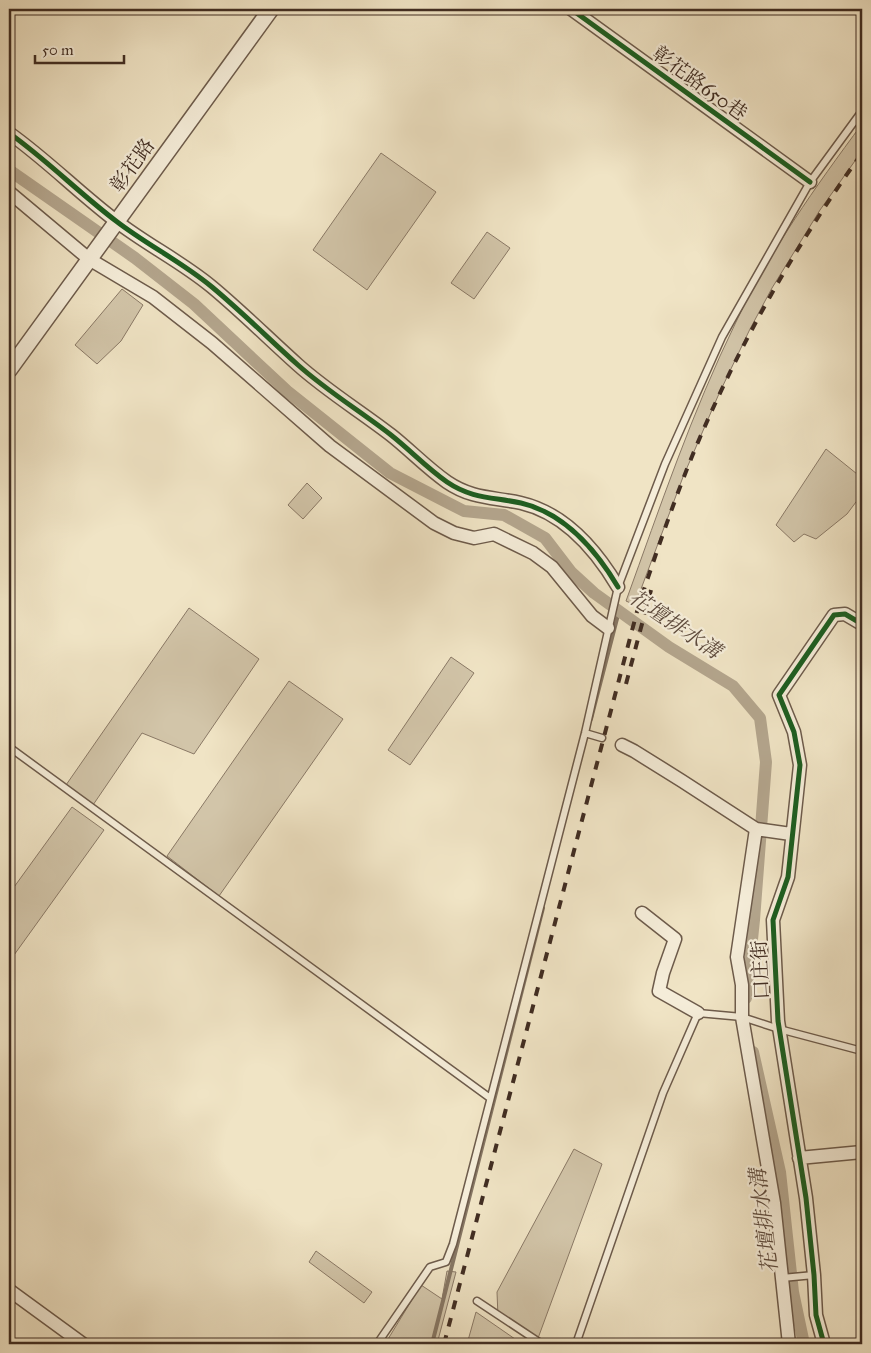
<svg xmlns="http://www.w3.org/2000/svg" width="871" height="1353" font-family="'IM FELL Great Primer','Noto Serif TC',serif">
  <style>
    .green { fill: #d2c5a9; stroke: #8a7966 }
    .lines { fill: none; stroke-linecap: round; stroke-linejoin: round }
    .stream { stroke: #867663; stroke-width: 4 }
    .canal { stroke: #b4a68e; stroke-width: 12 }
    .service-casing { stroke: #6d5b4b; stroke-width: 9 }
    .minor-casing { stroke: #6d5b4b; stroke-width: 15 }
    .tertiary-casing { stroke: #6d5b4b; stroke-width: 18 }
    .service { stroke: #f5edd9; stroke-width: 6 }
    .minor { stroke: #f5edd9; stroke-width: 12 }
    .tertiary { stroke: #f5edd9; stroke-width: 15 }
    .rail { stroke: #412d22; stroke-width: 4; stroke-dasharray: 9 9; stroke-linecap: butt }
    .cycleway-casing { stroke: #f5edd9; stroke-width: 8 }
    .cycleway { stroke: #1b5e20; stroke-width: 5 }
    .labels { text-anchor: middle; stroke-width: 4.5; stroke-linejoin: round; paint-order: stroke }
    .street-label { font-size: 20px; fill: #412d22; stroke: #f5edd9 }
    .water-label { font-size: 21px; font-style: italic; fill: #5e4b3d; stroke: #f5edd9 }
  </style>
  <rect width="100%" height="100%" fill="#f0e4c5"/>
  <filter id="stains"><feTurbulence type="fractalNoise" baseFrequency=".004" numOctaves="4"/><feColorMatrix values="0 0 0 0 .2 0 0 0 0 .09 0 0 0 0 .02 0 0 0 .5 -.17"/></filter>
  <radialGradient id="worn" r=".72"><stop offset=".6" stop-color="#630" stop-opacity="0"/><stop offset="1" stop-color="#630" stop-opacity=".3"/></radialGradient>
  <path class="green" d="M 862,124 L 862,151 L 820,210 L 772,288 L 750,329 L 718,396 L 683,477 L 635,605 L 626,601 C 660,507 692,412 736,322 C 769,252 816,186 862,124 Z
    M 381,153 L 436,192 L 367,290 L 313,250 Z
    M 487,232 L 510,248 L 474,299 L 451,283 Z
    M 122,289 L 143,305 L 121,341 L 97,364 L 75,345 Z
    M 826,449 L 862,478 L 862,494 L 847,514 L 816,539 L 804,534 L 794,542 L 776,525 Z
    M 307,483 L 322,498 L 303,519 L 288,505 Z
    M 189,608 L 259,659 L 194,754 L 142,733 L 93,805 L 66,785 Z
    M 451,657 L 474,673 L 410,765 L 388,750 Z
    M 289,681 L 343,719 L 219,896 L 167,856 Z
    M 72,807 L 104,830 L 9,962 L 9,894 Z
    M 574,1149 L 602,1164 L 537,1341 L 498,1317 L 497,1292 Z
    M 316,1251 L 372,1292 L 364,1303 L 309,1262 Z
    M 447,1271 L 456,1272 L 437,1344 L 385,1344 L 421,1285 L 442,1299 Z
    M 476,1312 L 515,1339 L 511,1344 L 467,1344 Z"/>
  <g class="lines">
    <path class="stream" d="M 591,719 L 619,611
      M 432,1344 L 543,908"/>
    <path class="canal" d="M 9,170 L 135,258 L 194,304 L 287,391 L 390,473 L 464,511 L 504,515 L 545,538 L 571,572 L 594,593 L 669,647 L 733,686 L 760,718 L 766,762 L 754,920 L 746,998
      M 753,1052 L 780,1172 L 793,1292 L 804,1344"/>
    <g class="service-casing">
      <path id="service" d="M 585,733 L 602,738
        M 9,747 L 490,1098
        M 782,1278 L 814,1275
        M 477,1301 L 542,1344
        M 377,1344 L 430,1267 L 446,1262 L 453,1244 L 585,733 L 618,587 L 665,464 L 722,337 L 810,182 L 862,111
        M 576,1344 L 663,1093 L 698,1013 L 742,1017 L 779,1029 L 862,1051"/>
    </g>
    <g class="minor-casing">
      <path id="minor" d="M 571,9 L 810,182
        M 9,133 C 47,160 79,193 116,221 C 147,245 182,262 212,287 C 242,312 269,339 298,365 C 327,391 360,411 391,435 C 410,450 427,468 447,482 C 472,499 493,497 521,503 C 564,513 596,550 618,587
        M 9,192 L 89,259 L 153,297 L 212,343 L 330,446 L 434,523 L 454,533 L 474,538 L 494,534 L 533,553 L 552,567 L 592,616 L 608,628
        M 622,745 L 634,751 L 682,781 L 756,829 L 791,834
        M 756,829 L 737,957 L 742,985 L 742,1017 L 774,1203 L 789,1344
        M 642,913 L 675,939 L 663,973 L 659,991 L 698,1013
        M 799,1158 L 862,1152
        M 9,1290 L 83,1344
        M 824,1344 L 816,1315 L 814,1275 L 806,1198 L 778,1021 L 773,920 L 788,877 L 800,765 L 794,732 L 779,695 L 834,615 L 845,614 L 862,624"/>
    </g>
    <g class="tertiary-casing">
      <path id="tertiary" d="M 9,370 L 271,9"/>
    </g>
    <use href="#service" class="service"/>
    <use href="#minor" class="minor"/>
    <use href="#tertiary" class="tertiary"/>
    <path class="rail" d="M 626,684 L 651,590
      M 444,1344 L 639,604 C 656,554 673,503 693,454 C 737,348 795,246 862,153"/>
    <g class="cycleway-casing">
      <path id="cycleway" d="M 571,9 L 810,182
        M 9,133 C 47,160 79,193 116,221 C 147,245 182,262 212,287 C 242,312 269,339 298,365 C 327,391 360,411 391,435 C 410,450 427,468 447,482 C 472,499 493,497 521,503 C 564,513 596,550 618,587
        M 824,1344 L 816,1315 L 814,1275 L 806,1198 L 778,1021 L 773,920 L 788,877 L 800,765 L 794,732 L 779,695 L 834,615 L 845,614 L 862,624"/>
    </g>
    <use href="#cycleway" class="cycleway"/>
  </g>
  <g class="labels">
    <g class="street-label">
      <text transform="translate(700 83) rotate(36)" y="7">彰花路650巷</text>
      <text transform="translate(132 165) rotate(-54)" y="7">彰花路</text>
      <text transform="translate(760 970) rotate(-93)" y="7">口庄街</text>
    </g>
    <g class="water-label">
      <text transform="translate(675 624) rotate(34)" y="7">花壇排水溝</text>
      <text transform="translate(764 1221) rotate(-97)" y="7">花壇排水溝</text>
    </g>
  </g>
  <rect width="871" height="1353" fill="none" stroke="#f0e4c5" stroke-width="30"/>
  <rect x="10" y="10" width="851" height="1333" fill="none" stroke="#412d22" stroke-width="2.5"/>
  <rect x="15" y="15" width="841" height="1323" fill="none" stroke="#412d22"/>
  <path d="M35 55v8h89v-8" fill="none" stroke="#412d22" stroke-width="2.5"/>
  <text x="42" y="55" font-size="15" fill="#412d22" stroke="#f5edd9" stroke-width="4" paint-order="stroke">50 m</text>
  <rect width="100%" height="100%" filter="url(#stains)"/>
  <rect width="100%" height="100%" fill="url(#worn)"/>
</svg>
